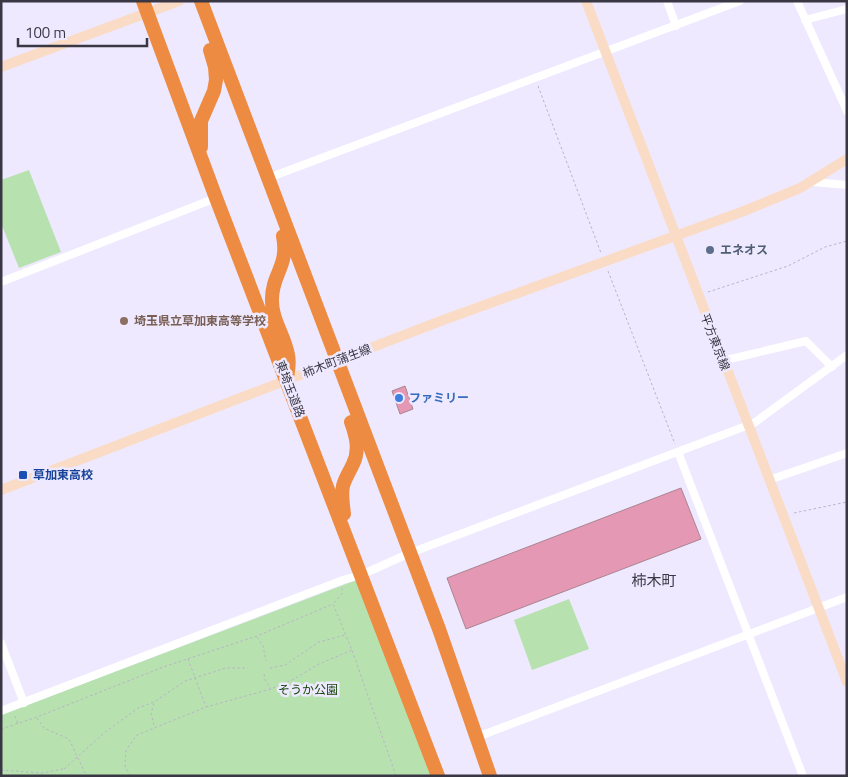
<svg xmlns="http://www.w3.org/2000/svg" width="848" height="777" font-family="'Titillium Web','Noto Sans JP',sans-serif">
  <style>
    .green { fill: #b7e2b0 }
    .building { fill: #e598b4; stroke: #a98591 }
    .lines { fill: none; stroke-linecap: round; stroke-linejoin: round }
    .path { stroke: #b8b3c6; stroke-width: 1; stroke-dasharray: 2.5 2.5; stroke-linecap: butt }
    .street { stroke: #fff; stroke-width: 8 }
    .secondary { stroke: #fadcc6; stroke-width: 10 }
    .highway { stroke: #ee8b42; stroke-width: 14 }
    .service-dot { fill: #5c6f8a; stroke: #eee9fe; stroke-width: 2 }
    .education-dot { fill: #8d6e63; stroke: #eee9fe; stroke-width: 2 }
    .shop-dot { fill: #3f7fe0; stroke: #eee9fe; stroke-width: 2 }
    .transit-dot { fill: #1a4fb4; stroke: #eee9fe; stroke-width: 2 }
    .labels { text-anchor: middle; stroke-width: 5; stroke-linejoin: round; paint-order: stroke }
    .service-label { font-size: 12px; font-weight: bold; fill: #4e5e75; stroke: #eee9fe; text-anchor: start }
    .education-label { font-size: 12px; font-weight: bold; fill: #785e54; stroke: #eee9fe; text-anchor: start }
    .street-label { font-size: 12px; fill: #3a3745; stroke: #eee9fe }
    .shop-label { font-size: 12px; font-weight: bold; fill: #366cbe; stroke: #eee9fe; text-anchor: start }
    .transit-label { font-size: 12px; font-weight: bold; fill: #164399; stroke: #eee9fe; text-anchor: start }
    .park-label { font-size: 12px; fill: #13460b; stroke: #eee9fe }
    .quarter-label { font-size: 15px; fill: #3a3745; stroke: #eee9fe }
  </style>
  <rect width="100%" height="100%" fill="#eee9fe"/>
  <path class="green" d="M 29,170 L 61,252 L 19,268 L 1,223 L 1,180 Z
    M 359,579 L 434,776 L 1,776 L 1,715 Z
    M 569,599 L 589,649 L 532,670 L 514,620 Z"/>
  <path class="building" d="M 405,386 L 413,409 L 400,414 L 392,391 Z
    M 681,488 L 701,539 L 466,629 L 447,578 Z"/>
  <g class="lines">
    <path class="path" d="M 538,86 L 601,253
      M 608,271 L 675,444
      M 708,292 L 788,266 L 825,247 L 847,241
      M 794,513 L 847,502
      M 342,588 L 342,594 L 333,604 L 352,650 L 396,776
      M 257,637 L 263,646 L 266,661
      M 188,659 L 206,707
      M 270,668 L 285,665 L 319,642 L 345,635
      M 264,674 L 265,680 L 271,689
      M 15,716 L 18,724
      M 37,718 L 44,728 L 69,739 L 85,773
      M 154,725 L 151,714 L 154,702
      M 1,729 L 37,717 L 166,666 L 257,636 L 333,604
      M 64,769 L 104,733 L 138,708 L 154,702 L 185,681 L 226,668 L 248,668
      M 1,770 L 42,773 L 63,769
      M 130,776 L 125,766 L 126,750 L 137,735 L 206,707 L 271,689 L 294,679 L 319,664 L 352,650"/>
    <path class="street" d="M 667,1 L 676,26
      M 797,1 L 847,111
      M 805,20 L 847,9
      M 268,178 L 740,1
      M 813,182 L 847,185
      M 1,282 L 216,198
      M 722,361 L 806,341 L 832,367
      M 678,452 L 803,776
      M 769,480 L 847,453
      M 1,643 L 24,703
      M 1,711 L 343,580 L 361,575 L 410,553 L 754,423 L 847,355
      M 477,737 L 847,597"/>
    <path class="secondary" d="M 586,1 L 847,682
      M 1,67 L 179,1
      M 1,490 L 438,322 L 744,211 L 800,188 L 847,159"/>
    <path class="highway" d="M 143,1 L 216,198 L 438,776
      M 201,1 L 439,629 L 490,776
      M 201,147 L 201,121 L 214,91 L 216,80 L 215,67 L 210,50
      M 283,236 C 289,267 272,273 272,299 C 271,319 285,336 288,355 C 290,363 288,370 287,378
      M 344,514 C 343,505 341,495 343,486 C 345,478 350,471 353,464 C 360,450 356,436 351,422"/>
  </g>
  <circle class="service-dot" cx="710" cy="250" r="5"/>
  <circle class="education-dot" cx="124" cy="321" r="5"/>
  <circle class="shop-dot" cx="399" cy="398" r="5"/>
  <rect class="transit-dot" x="18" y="470" width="10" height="10" rx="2.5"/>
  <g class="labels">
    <g class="service-label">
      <text x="720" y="254">エネオス</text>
    </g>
    <g class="education-label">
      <text x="134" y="325">埼玉県立草加東高等学校</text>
    </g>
    <g class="street-label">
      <text transform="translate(715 342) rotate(69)" y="4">平方東京線</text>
      <text transform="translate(337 361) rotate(-21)" y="4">柿木町蒲生線</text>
      <text transform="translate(290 389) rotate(69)" y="4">東埼玉道路</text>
    </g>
    <g class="shop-label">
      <text x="409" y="402">ファミリー</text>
    </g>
    <g class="transit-label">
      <text x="33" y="479">草加東高校</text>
    </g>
    <g class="park-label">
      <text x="308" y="694">そうか公園</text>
    </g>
    <g class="quarter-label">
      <text x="654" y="586">柿木町</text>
    </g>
  </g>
  <rect width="848" height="777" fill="none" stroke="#3a3745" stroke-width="5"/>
  <path d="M18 38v8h129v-8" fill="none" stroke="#3a3745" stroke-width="2.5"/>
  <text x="25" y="38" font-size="15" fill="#3a3745" stroke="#eee9fe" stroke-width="4" paint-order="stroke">100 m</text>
</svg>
